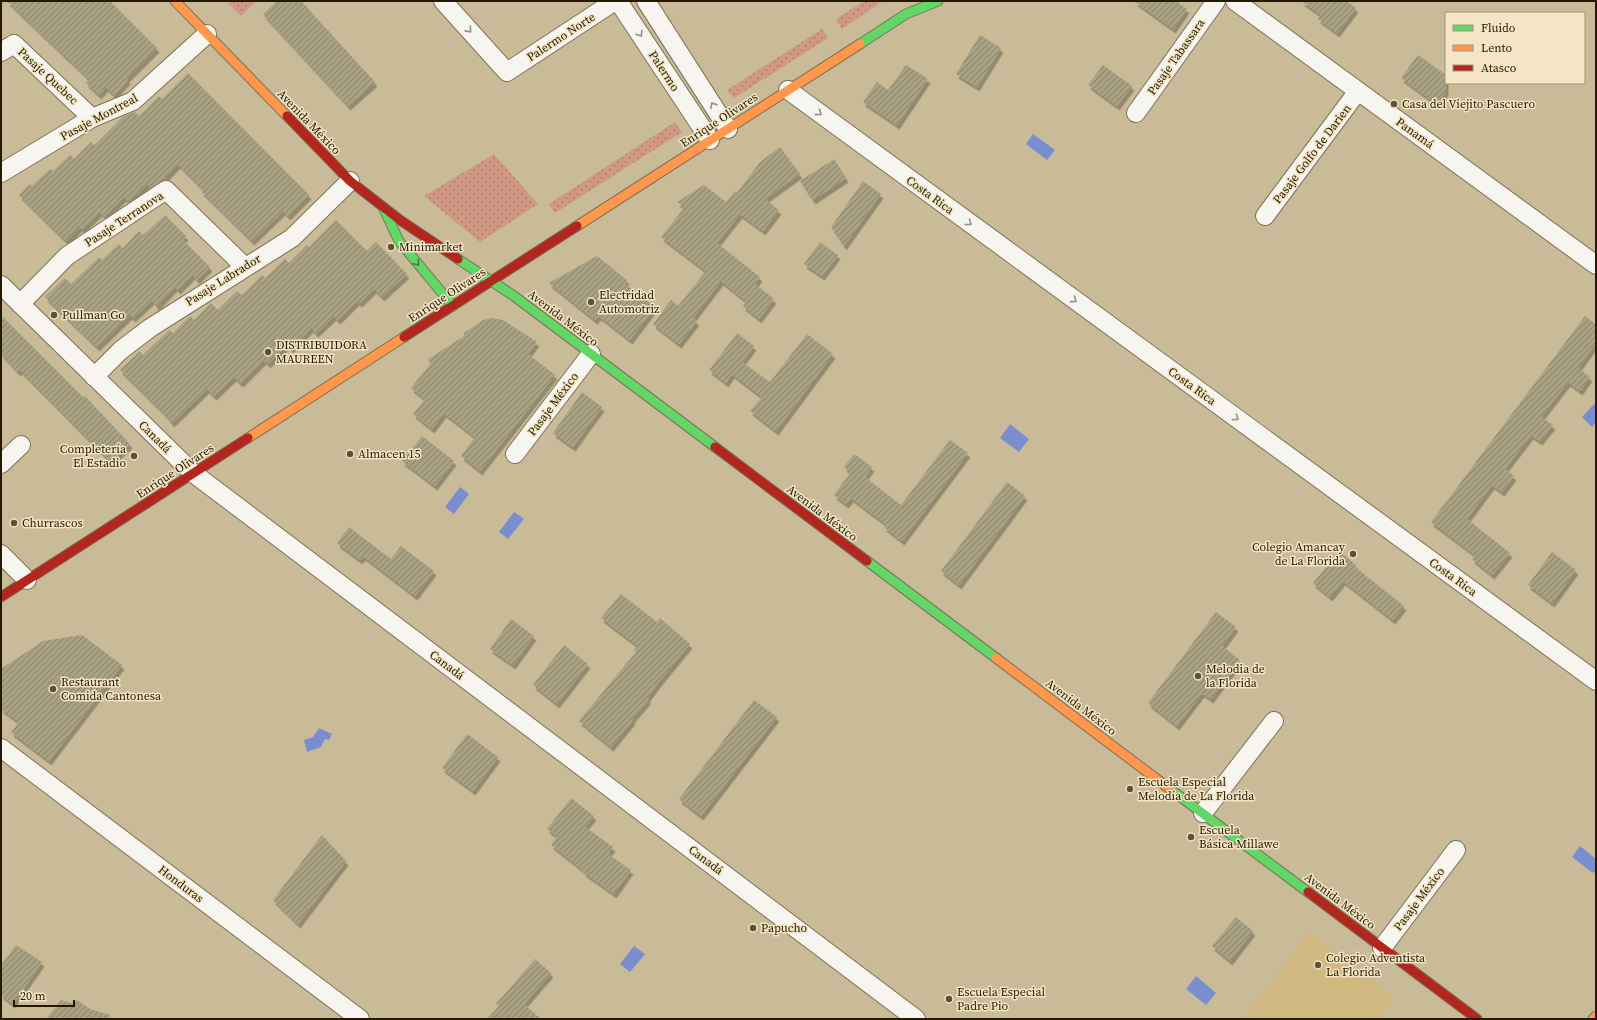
<svg xmlns="http://www.w3.org/2000/svg" width="1597" height="1020" font-family="'Source Serif 4',serif">
  <style>
    .built { fill: #d0b880 }
    .grass { fill: url(#grass-dots) }
    .water { fill: #798ece }
    .building { fill: url(#building-hatch); filter: url(#shadow) }
    .lines { fill: none; stroke-linecap: round; stroke-linejoin: round }
    .street-casing { stroke: #7b7258; stroke-width: 20 }
    .fast-casing { stroke: #7b7258; stroke-width: 11 }
    .slow-casing { stroke: #7b7258; stroke-width: 11 }
    .jam-casing { stroke: #7b7258; stroke-width: 11 }
    .street { stroke: #f7f5ef; stroke-width: 18 }
    .fast { stroke: #63d668; stroke-width: 9 }
    .slow { stroke: #ff974d; stroke-width: 9 }
    .jam { stroke: #b3261e; stroke-width: 9 }
    .oneway { stroke: #989284 }
    .oneway2 { stroke: #447834 }
    .poi-dot { fill: #5e5236; stroke: #f3e5c5; stroke-width: 1.5 }
    .labels { text-anchor: middle; stroke-width: 3; stroke-linejoin: round; paint-order: stroke }
    .street-label { font-size: 12px; fill: #251a01; stroke: #f3e5c5 }
    .poi-label { font-size: 12px; fill: #251a01; stroke: #f3e5c5; text-anchor: start }
  </style>
  <defs>
    <pattern id="grass-dots" width="8" height="8" patternUnits="userSpaceOnUse"><rect width="8" height="8" fill="#d19984"/><path d="M2 2h.1M6 6h.1" fill="none" stroke="#a97c6a" stroke-width="1.8" stroke-linecap="round"/></pattern>
    <pattern id="building-hatch" width="6" height="6" patternUnits="userSpaceOnUse"><rect width="6" height="6" fill="#a8a184"/><path d="M-1 1l2-2M0 6l6-6M5 7l2-2" fill="none" stroke="#89826a"/></pattern>
    <filter id="shadow"><feDropShadow dx="2.5" dy="4.5" stdDeviation="0" flood-color="#0004"/></filter>
  </defs>
  <rect width="100%" height="100%" fill="#c9bb97"/>
  <path class="built" d="M 1309,932 L 1395,998 L 1378,1019 L 1243,1019 Z"/>
  <path class="grass" d="M 226,1 L 256,1 L 241,16 Z
    M 864,1 L 883,1 L 842,29 L 836,19 Z
    M 822,29 L 828,38 L 734,98 L 727,90 Z
    M 675,122 L 682,132 L 555,213 L 549,204 Z
    M 494,154 L 538,204 L 480,242 L 424,196 Z"/>
  <path class="water" d="M 1033,134 L 1055,150 L 1047,160 L 1026,144 Z
    M 1596,402 L 1596,422 L 1592,427 L 1582,417 Z
    M 1010,424 L 1029,439 L 1019,452 L 1000,438 Z
    M 460,487 L 469,494 L 454,514 L 445,507 Z
    M 514,512 L 524,519 L 508,539 L 499,532 Z
    M 319,728 L 332,734 L 329,740 L 325,739 L 321,747 L 307,752 L 304,740 L 313,737 Z
    M 1580,846 L 1596,859 L 1596,870 L 1593,873 L 1572,857 Z
    M 634,946 L 645,954 L 630,972 L 620,964 Z
    M 1196,976 L 1216,993 L 1206,1005 L 1186,989 Z"/>
  <path class="building" d="M 7,1 L 110,1 L 157,48 L 127,78 L 128,80 L 114,95 L 106,87 L 99,95 L 86,83 L 89,79 Z
    M 277,1 L 301,1 L 375,82 L 348,106 L 263,14 Z
    M 1134,1 L 1176,1 L 1187,9 L 1173,29 Z
    M 1301,1 L 1346,1 L 1356,8 L 1337,33 L 1318,19 L 1321,15 Z
    M 980,35 L 1001,48 L 977,87 L 956,74 Z
    M 1418,55 L 1446,75 L 1446,91 L 1437,104 L 1401,78 Z
    M 906,65 L 928,79 L 897,125 L 863,102 L 877,82 L 888,90 Z
    M 1103,65 L 1132,86 L 1117,106 L 1088,85 Z
    M 188,73 L 309,195 L 288,216 L 283,211 L 252,241 L 201,191 L 203,189 L 178,164 L 162,181 L 151,188 L 147,184 L 129,202 L 124,197 L 104,217 L 100,212 L 82,229 L 80,227 L 66,241 L 19,195 L 30,184 L 32,186 L 50,169 L 53,171 L 70,155 L 74,159 L 91,142 L 95,145 L 124,116 L 135,112 L 139,116 L 159,96 L 162,99 Z
    M 780,147 L 800,174 L 765,199 L 779,210 L 763,231 L 740,214 L 717,243 L 760,277 L 755,284 L 774,299 L 759,319 L 743,306 L 746,301 L 721,281 L 693,318 L 697,321 L 679,344 L 653,324 L 671,300 L 678,306 L 706,271 L 661,237 L 685,207 L 677,202 L 704,185 L 726,202 L 735,191 L 737,193 L 760,162 Z
    M 834,159 L 846,178 L 813,200 L 800,181 Z
    M 863,181 L 881,194 L 844,246 L 831,227 Z
    M 165,215 L 186,236 L 183,240 L 210,267 L 197,280 L 193,275 L 178,290 L 175,287 L 157,306 L 152,300 L 133,318 L 130,315 L 97,347 L 45,297 L 65,278 L 71,284 L 99,257 L 102,260 L 119,244 L 123,248 L 139,231 L 143,235 Z
    M 336,220 L 367,251 L 376,242 L 407,274 L 382,297 L 374,289 L 360,303 L 357,301 L 338,320 L 334,316 L 316,333 L 311,328 L 291,349 L 287,345 L 268,364 L 264,360 L 241,383 L 234,377 L 214,396 L 207,389 L 172,423 L 160,409 L 120,370 L 140,351 L 143,355 L 169,330 L 173,333 L 190,316 L 194,320 L 211,303 L 218,310 L 237,291 L 242,295 L 262,275 L 265,278 L 285,259 L 289,263 L 307,245 L 309,247 Z
    M 820,242 L 838,255 L 822,276 L 804,264 Z
    M 597,256 L 627,280 L 625,284 L 655,307 L 630,340 L 599,316 L 595,320 L 549,283 Z
    M 1,315 L 83,397 L 85,396 L 130,444 L 111,462 L 20,370 L 18,372 L 1,354 Z
    M 1585,316 L 1596,324 L 1596,343 L 1578,368 L 1590,377 L 1580,391 L 1568,382 L 1541,417 L 1553,425 L 1540,441 L 1531,435 L 1505,469 L 1514,476 L 1502,492 L 1492,485 L 1467,519 L 1510,553 L 1492,575 L 1472,559 L 1475,555 L 1431,522 Z
    M 492,318 L 503,320 L 537,342 L 528,354 L 555,375 L 480,471 L 461,456 L 475,437 L 444,413 L 432,429 L 413,414 L 425,399 L 411,388 L 431,363 L 427,360 L 464,336 L 464,333 L 483,320 Z
    M 737,333 L 754,346 L 742,362 L 770,382 L 807,334 L 833,354 L 776,431 L 750,411 L 762,397 L 732,374 L 726,383 L 709,370 Z
    M 582,392 L 602,407 L 573,447 L 553,433 Z
    M 422,436 L 454,461 L 435,486 L 402,461 Z
    M 950,440 L 968,453 L 902,541 L 884,527 L 886,524 L 851,498 L 846,504 L 834,495 L 851,472 L 844,467 L 854,454 L 872,467 L 865,477 L 901,505 Z
    M 1007,482 L 1025,496 L 959,585 L 941,571 Z
    M 349,527 L 391,559 L 401,546 L 434,571 L 415,596 L 363,556 L 360,560 L 337,543 Z
    M 1339,551 L 1356,565 L 1355,567 L 1404,606 L 1393,620 L 1343,581 L 1330,597 L 1313,583 Z
    M 1552,552 L 1576,570 L 1552,603 L 1528,585 Z
    M 621,594 L 657,622 L 660,618 L 690,644 L 659,682 L 647,698 L 649,699 L 632,719 L 633,720 L 611,747 L 579,721 L 636,652 L 634,650 L 638,646 L 601,618 Z
    M 1216,612 L 1236,627 L 1222,646 L 1240,660 L 1211,699 L 1202,693 L 1177,726 L 1148,703 Z
    M 511,619 L 534,636 L 513,665 L 490,649 Z
    M 82,635 L 122,665 L 49,761 L 11,732 L 19,722 L 1,709 L 1,669 L 43,641 Z
    M 564,645 L 588,664 L 557,704 L 533,685 Z
    M 754,700 L 777,717 L 701,816 L 679,799 Z
    M 467,734 L 498,757 L 473,791 L 442,768 Z
    M 571,798 L 594,816 L 585,827 L 613,847 L 608,854 L 631,870 L 614,894 L 583,872 L 584,871 L 551,845 L 557,836 L 547,829 Z
    M 322,835 L 346,861 L 298,924 L 273,900 Z
    M 1236,917 L 1253,931 L 1230,961 L 1212,946 Z
    M 16,945 L 42,962 L 13,1004 L 1,995 L 1,965 Z
    M 535,959 L 551,973 L 524,1004 L 541,1019 L 487,1019 L 499,1006 L 496,1004 Z
    M 61,1000 L 72,1003 L 77,1000 L 90,1009 L 110,1015 L 110,1019 L 46,1019 Z"/>
  <g class="lines">
    <g class="street-casing">
      <path id="street" d="M 443,1 L 507,72 L 615,1
        M 618,1 L 710,140
        M 646,1 L 728,129
        M 1235,1 L 1596,265
        M 1,52 L 14,44 L 92,118
        M 788,90 L 1596,681
        M 1136,113 L 1216,1
        M 1,173 L 92,118 L 133,101 L 207,34
        M 1265,216 L 1358,91
        M 1,285 L 193,473 L 916,1019
        M 20,304 L 67,256 L 166,190 L 244,266
        M 94,377 L 121,350 L 150,328 L 292,238 L 350,181
        M 515,454 L 591,354
        M 1,464 L 21,445
        M 1,554 L 27,580
        M 1,748 L 360,1019
        M 1203,813 L 1274,721
        M 1382,948 L 1456,850"/>
    </g>
    <g class="fast-casing">
      <path id="fast" d="M 860,44 L 906,14 L 938,1
        M 384,209 L 399,241 L 453,306
        M 458,259 L 514,296 L 715,447
        M 867,561 L 996,658
        M 1170,789 L 1308,892"/>
    </g>
    <g class="slow-casing">
      <path id="slow" d="M 175,1 L 287,116
        M 577,226 L 860,44
        M 248,438 L 404,337
        M 996,658 L 1170,789
        M 1593,1019 L 1596,1016"/>
    </g>
    <g class="jam-casing">
      <path id="jam" d="M 287,116 L 350,181 L 400,220 L 458,259
        M 404,337 L 577,226
        M 715,447 L 867,561
        M 1,597 L 248,438
        M 1308,892 L 1477,1019"/>
    </g>
    <use href="#street" class="street"/>
    <use href="#fast" class="fast"/>
    <use href="#slow" class="slow"/>
    <use href="#jam" class="jam"/>
  </g>
  <defs><path id="oneway-chevron" d="M-2-3.5L2.5 0L-2 3.5" fill="none" stroke-width="1.6" stroke-linecap="round" stroke-linejoin="round"/></defs>
  <g class="oneway">
    <use href="#oneway-chevron" transform="translate(469 30) rotate(48)"/>
    <use href="#oneway-chevron" transform="translate(640 34) rotate(57)"/>
    <use href="#oneway-chevron" transform="translate(713 105) rotate(-122)"/>
    <use href="#oneway-chevron" transform="translate(819 113) rotate(36)"/>
    <use href="#oneway-chevron" transform="translate(969 223) rotate(36)"/>
    <use href="#oneway-chevron" transform="translate(1074 300) rotate(36)"/>
    <use href="#oneway-chevron" transform="translate(1236 418) rotate(36)"/>
  </g>
  <use class="oneway2" href="#oneway-chevron" transform="translate(417 263) rotate(50)"/>
  <g class="poi-dot">
    <circle cx="1394" cy="104" r="4"/>
    <circle cx="391" cy="247" r="4"/>
    <circle cx="591" cy="302" r="4"/>
    <circle cx="54" cy="315" r="4"/>
    <circle cx="268" cy="352" r="4"/>
    <circle cx="350" cy="454" r="4"/>
    <circle cx="134" cy="456" r="4"/>
    <circle cx="14" cy="523" r="4"/>
    <circle cx="1353" cy="554" r="4"/>
    <circle cx="1198" cy="676" r="4"/>
    <circle cx="53" cy="689" r="4"/>
    <circle cx="1130" cy="789" r="4"/>
    <circle cx="1191" cy="837" r="4"/>
    <circle cx="753" cy="928" r="4"/>
    <circle cx="1318" cy="965" r="4"/>
    <circle cx="949" cy="999" r="4"/>
  </g>
  <g class="labels">
    <g class="street-label">
      <text transform="translate(561 37) rotate(-33)" y="4">Palermo Norte</text>
      <text transform="translate(1176 57) rotate(-55)" y="4">Pasaje Tabassara</text>
      <text transform="translate(664 71) rotate(57)" y="4">Palermo</text>
      <text transform="translate(48 76) rotate(43)" y="4">Pasaje Quebec</text>
      <text transform="translate(99 117) rotate(-28)" y="4">Pasaje Montreal</text>
      <text transform="translate(719 120) rotate(-33)" y="4">Enrique Olivares</text>
      <text transform="translate(309 122) rotate(46)" y="4">Avenida México</text>
      <text transform="translate(1415 133) rotate(36)" y="4">Panamá</text>
      <text transform="translate(1312 154) rotate(-53)" y="4">Pasaje Golfo de Darien</text>
      <text transform="translate(930 195) rotate(36)" y="4">Costa Rica</text>
      <text transform="translate(124 219) rotate(-33)" y="4">Pasaje Terranova</text>
      <text transform="translate(223 280) rotate(-32)" y="4">Pasaje Labrador</text>
      <text transform="translate(447 295) rotate(-33)" y="4">Enrique Olivares</text>
      <text transform="translate(563 318) rotate(37)" y="4">Avenida México</text>
      <text transform="translate(1192 386) rotate(36)" y="4">Costa Rica</text>
      <text transform="translate(553 404) rotate(-53)" y="4">Pasaje México</text>
      <text transform="translate(155 437) rotate(45)" y="4">Canadá</text>
      <text transform="translate(175 471) rotate(-33)" y="4">Enrique Olivares</text>
      <text transform="translate(822 513) rotate(37)" y="4">Avenida México</text>
      <text transform="translate(1453 577) rotate(36)" y="4">Costa Rica</text>
      <text transform="translate(447 665) rotate(37)" y="4">Canadá</text>
      <text transform="translate(1081 707) rotate(37)" y="4">Avenida México</text>
      <text transform="translate(706 860) rotate(37)" y="4">Canadá</text>
      <text transform="translate(181 884) rotate(37)" y="4">Honduras</text>
      <text transform="translate(1419 899) rotate(-53)" y="4">Pasaje México</text>
      <text transform="translate(1340 901) rotate(37)" y="4">Avenida México</text>
    </g>
    <g class="poi-label">
      <text x="1402" y="108">Casa del Viejito Pascuero</text>
      <text x="399" y="251">Minimarket</text>
      <text x="599" y="299">Electridad<tspan x="599" dy="14">Automotriz</tspan></text>
      <text x="62" y="319">Pullman Go</text>
      <text x="276" y="349">DISTRIBUIDORA<tspan x="276" dy="14">MAUREEN</tspan></text>
      <text x="126" y="453" text-anchor="end">Completería<tspan x="126" dy="14">El Estadio</tspan></text>
      <text x="358" y="458">Almacen 15</text>
      <text x="22" y="527">Churrascos</text>
      <text x="1345" y="551" text-anchor="end">Colegio Amancay<tspan x="1345" dy="14">de La Florida</tspan></text>
      <text x="1206" y="673">Melodia de<tspan x="1206" dy="14">la Florida</tspan></text>
      <text x="61" y="686">Restaurant<tspan x="61" dy="14">Comida Cantonesa</tspan></text>
      <text x="1138" y="786">Escuela Especial<tspan x="1138" dy="14">Melodía de La Florida</tspan></text>
      <text x="1199" y="834">Escuela<tspan x="1199" dy="14">Básica Millawe</tspan></text>
      <text x="761" y="932">Papucho</text>
      <text x="1326" y="962">Colegio Adventista<tspan x="1326" dy="14">La Florida</tspan></text>
      <text x="957" y="996">Escuela Especial<tspan x="957" dy="14">Padre Pio</tspan></text>
    </g>
  </g>
  <rect width="1597" height="1020" fill="none" stroke="#251a01" stroke-width="4"/>
  <rect x="1445" y="12" width="140" height="72" fill="#f3e5c5" stroke="#a19477"/>
  <rect x="1453" y="25" width="20" height="6" fill="#63d668" stroke="#a19477"/>
  <text x="1481" y="32" font-size="12" fill="#251a01">Fluido</text>
  <rect x="1453" y="45" width="20" height="6" fill="#ff974d" stroke="#a19477"/>
  <text x="1481" y="52" font-size="12" fill="#251a01">Lento</text>
  <rect x="1453" y="65" width="20" height="6" fill="#b3261e" stroke="#a19477"/>
  <text x="1481" y="72" font-size="12" fill="#251a01">Atasco</text>
  <path d="M14 1000v6h60v-6" fill="none" stroke="#251a01" stroke-width="2"/>
  <text x="20" y="1000" font-size="12" fill="#251a01" stroke="#f3e5c5" stroke-width="3" paint-order="stroke">20 m</text>
</svg>
